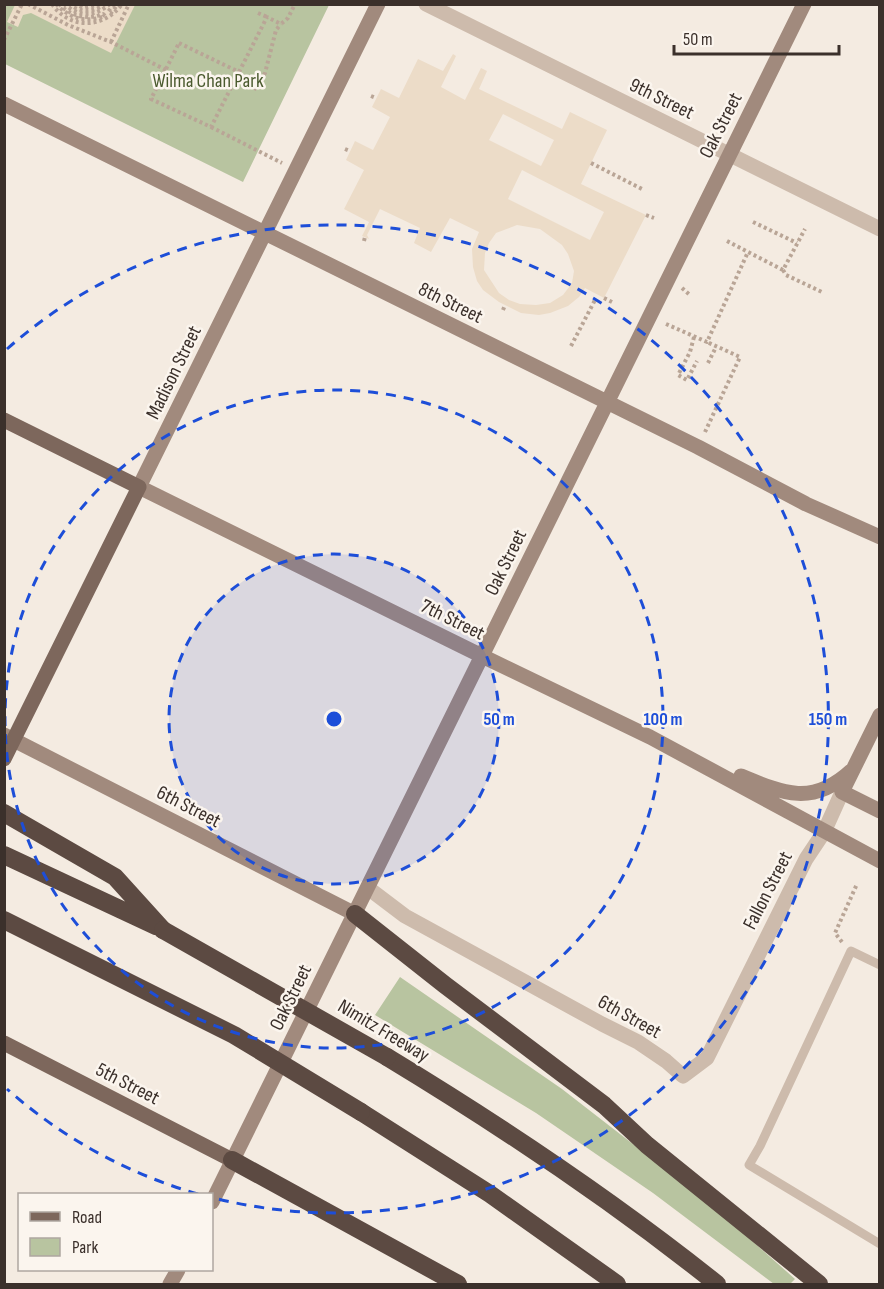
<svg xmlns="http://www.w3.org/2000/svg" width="884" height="1289" font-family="'Sofia Sans Condensed',sans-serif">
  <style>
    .green { fill: #b8c4a0 }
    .plaza { fill: #ecdcc8; fill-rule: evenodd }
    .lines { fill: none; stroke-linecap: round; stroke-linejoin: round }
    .path { stroke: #b9a596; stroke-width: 4; stroke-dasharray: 3 3; stroke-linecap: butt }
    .service { stroke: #cdbbac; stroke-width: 9 }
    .minor { stroke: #cdbbac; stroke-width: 15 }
    .secondary { stroke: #a18a7d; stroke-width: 15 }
    .primary { stroke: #7d675c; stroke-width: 15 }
    .motorway { stroke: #5c4a42; stroke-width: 18 }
    .motorway-bridge { stroke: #5c4a42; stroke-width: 18 }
    .ring { fill: none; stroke: #1d4ed8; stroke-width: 3; stroke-dasharray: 10 8 }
    .labels { text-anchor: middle; stroke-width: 5; stroke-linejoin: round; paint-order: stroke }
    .park-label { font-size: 20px; fill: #4a5a2e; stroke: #fbf5ee }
    .street-label { font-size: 20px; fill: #3b302b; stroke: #fbf5ee }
    .centre { fill: #1d4ed8; stroke: #fbf5ee; stroke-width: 3 }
    .ring-label { font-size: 18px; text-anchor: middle; font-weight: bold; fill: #1d4ed8; stroke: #fbf5ee; stroke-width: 5; stroke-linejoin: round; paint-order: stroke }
  </style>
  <rect width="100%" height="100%" fill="#f4ebe1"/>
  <path class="green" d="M 4,5 L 329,5 L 243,182 L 5,64 Z
    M 400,977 L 562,1089 L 714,1207 L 795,1279 L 790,1284 L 774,1284 L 653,1193 L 536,1113 L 375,1015 Z"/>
  <path class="plaza" d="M 15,5 L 15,4 L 135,5 L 111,53 L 31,13 L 23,15 L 18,27 L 7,22 Z
    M 453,54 L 456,56 L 441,87 L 465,100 L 481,68 L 487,71 L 479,89 L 562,129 L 570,112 L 607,130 L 581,184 L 646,215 L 604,298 L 585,288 L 579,297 L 568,306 L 550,313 L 539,315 L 521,313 L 499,302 L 483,290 L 477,281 L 473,267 L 472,249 L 479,232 L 450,218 L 431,252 L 414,243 L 420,228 L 380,209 L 367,235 L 369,239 L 362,236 L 369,222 L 344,209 L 364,170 L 346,160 L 355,141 L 373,150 L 390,117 L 372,107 L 381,89 L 399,98 L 418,59 L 443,71 ZM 503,114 L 554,140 L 541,166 L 489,140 ZM 522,170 L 604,212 L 590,240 L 508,199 ZM 517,225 L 540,229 L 562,245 L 568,254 L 574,271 L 572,283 L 563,295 L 550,303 L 536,305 L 520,304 L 509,300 L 499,293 L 484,270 L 485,253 L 489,243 L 496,233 Z"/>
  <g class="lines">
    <path class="path" d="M 28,4 L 68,25 L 111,42 L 166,70
      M 52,4 C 70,30 104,29 122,4
      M 56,4 C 70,19 86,23 105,16 L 103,14 C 87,20 72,17 59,4
      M 64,4 C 79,17 95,17 110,4
      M 69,4 C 81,13 93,13 105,4
      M 74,4 L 84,8 L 101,4
      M 114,4 L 108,12 L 111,13 L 118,4
      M 258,13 L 267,17
      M 4,40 L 22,4
      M 111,42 L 129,4
      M 179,43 L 239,72 L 211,127 L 151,99 Z
      M 239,72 L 267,17 L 281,24 L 288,18 L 295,4
      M 254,90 L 265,73 L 276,30 L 281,24
      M 371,96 L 376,98
      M 211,127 L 282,163
      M 345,149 L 350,151
      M 591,163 L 642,189
      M 646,215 L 654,218
      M 753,222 L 797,243
      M 364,241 L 365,237
      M 727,241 L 748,252
      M 783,270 L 786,275 L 824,293
      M 682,288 L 690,295
      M 604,298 L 612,302
      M 503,310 L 505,305
      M 666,324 L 707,342 L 748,252 L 783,270 L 805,229
      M 694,337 L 690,352 L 678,375 L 687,380 L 697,361
      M 571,346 L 595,300
      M 708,363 L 716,347
      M 705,432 L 740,357 L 707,342
      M 842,942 L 835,933 L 857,884
      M 298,983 L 306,966"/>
    <path class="service" d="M 880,965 L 851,951 L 760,1146 L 749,1165 L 880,1244"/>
    <path class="minor" d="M 426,4 L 880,229
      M 368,888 L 405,916 L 602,1024 L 638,1042 L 666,1061 L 683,1076 L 707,1058 L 806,859 L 824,832 L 842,792"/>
    <path class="secondary" d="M 378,4 L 139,487 L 482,656 L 650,737 L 880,861
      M 4,104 L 698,447 L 806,504 L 880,537
      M 880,715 L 842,792 L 880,811
      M 4,735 L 355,914
      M 741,776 C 784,794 813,806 851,771
      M 212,1202 C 411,803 606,403 804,4
      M 170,1284 L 178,1270"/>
    <path class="primary" d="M 4,420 L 139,487 L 4,759
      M 4,1043 L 232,1160"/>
    <path class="motorway" d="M 4,813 L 115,877 L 163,930
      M 4,855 L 156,926
      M 355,914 L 445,985 L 604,1105 L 647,1145 L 819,1284
      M 387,1057 C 501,1126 613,1201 717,1284
      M 361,1112 L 490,1194 L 617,1284
      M 232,1160 L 458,1284"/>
    <path class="motorway-bridge" d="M 4,920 L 234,1035 L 361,1112
      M 163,930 L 387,1057"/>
  </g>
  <circle cx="334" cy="719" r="165" fill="#1d4ed8" fill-opacity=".12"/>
  <g class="ring">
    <circle cx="334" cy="719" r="165"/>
    <circle cx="334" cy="719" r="329"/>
    <path d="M198 1194A494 494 0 0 1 7 1089M7 349A494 494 0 1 1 214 1198"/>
  </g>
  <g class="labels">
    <g class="park-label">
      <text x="208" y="87">Wilma Chan Park</text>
    </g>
    <g class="street-label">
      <text transform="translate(662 98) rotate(26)" y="7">9th Street</text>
      <text transform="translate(720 125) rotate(-63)" y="7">Oak Street</text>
      <text transform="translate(451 302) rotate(26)" y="7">8th Street</text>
      <text transform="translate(173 372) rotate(-64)" y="7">Madison Street</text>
      <text transform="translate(505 562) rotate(-64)" y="7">Oak Street</text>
      <text transform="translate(453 619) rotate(26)" y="7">7th Street</text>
      <text transform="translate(189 806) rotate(27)" y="7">6th Street</text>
      <text transform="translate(767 890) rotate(-63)" y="7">Fallon Street</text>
      <text transform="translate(290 997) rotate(-64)" y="7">Oak Street</text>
      <text transform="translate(630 1016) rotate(29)" y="7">6th Street</text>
      <text transform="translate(384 1030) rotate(31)" y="7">Nimitz Freeway</text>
      <text transform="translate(128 1083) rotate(27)" y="7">5th Street</text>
    </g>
  </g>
  <circle cx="334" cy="719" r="9" class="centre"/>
  <g class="ring-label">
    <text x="499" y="725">50 m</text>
    <text x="663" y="725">100 m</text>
    <text x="828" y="725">150 m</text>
  </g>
  <rect width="884" height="1289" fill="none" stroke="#3b302b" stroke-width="12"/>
  <rect x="18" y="1193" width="195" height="78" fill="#fbf5ee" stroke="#aea6a0" stroke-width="1.5"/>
  <rect x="30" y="1212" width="30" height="9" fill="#7d675c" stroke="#aea6a0" stroke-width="1.5"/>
  <text x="72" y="1223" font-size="18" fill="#3b302b">Road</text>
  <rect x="30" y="1238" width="30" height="18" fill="#b8c4a0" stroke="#aea6a0" stroke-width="1.5"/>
  <text x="72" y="1253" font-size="18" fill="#3b302b">Park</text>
  <path d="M674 45v9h165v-9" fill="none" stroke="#3b302b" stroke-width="3"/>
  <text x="683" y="45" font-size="18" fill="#3b302b" stroke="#fbf5ee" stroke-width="4.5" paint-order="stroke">50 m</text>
</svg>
